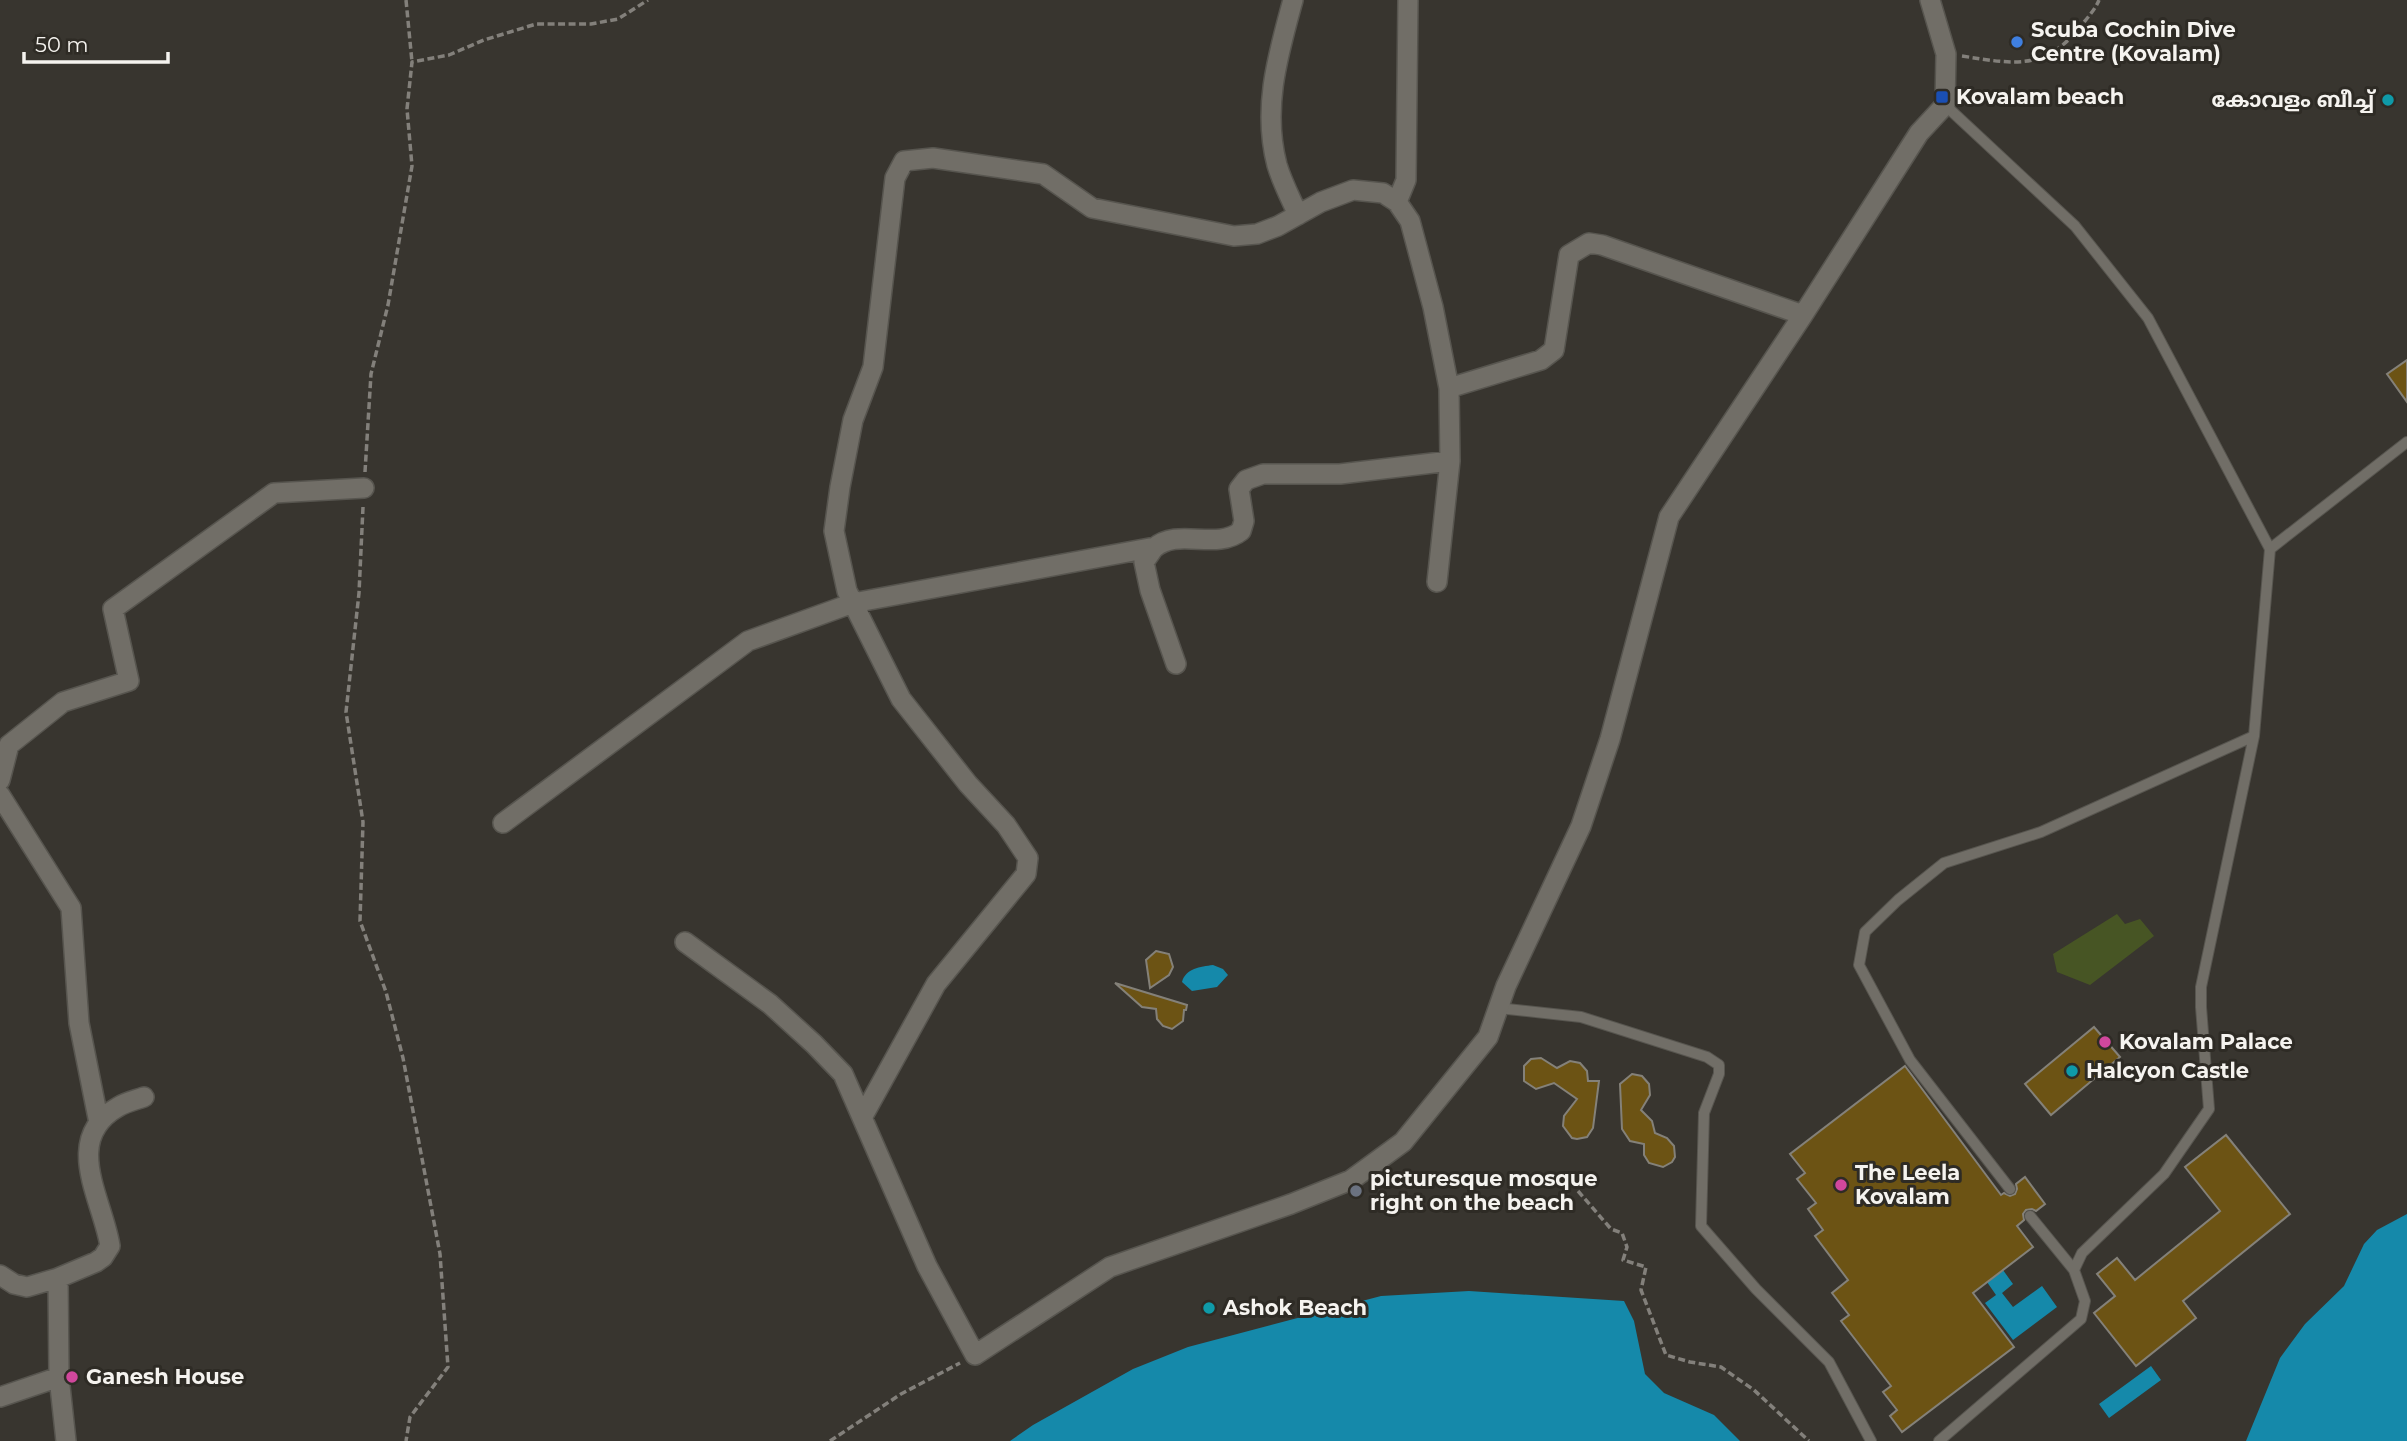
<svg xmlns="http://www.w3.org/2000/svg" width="2407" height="1441" font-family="Montserrat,'Noto Sans Malayalam',sans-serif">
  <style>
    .green { fill: #475524 }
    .water { fill: #1589aa }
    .building { fill: #6c5314; stroke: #848179; stroke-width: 2 }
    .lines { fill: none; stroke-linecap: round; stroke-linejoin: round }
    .lane-casing { stroke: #57554f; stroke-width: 12 }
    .street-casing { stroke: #57554f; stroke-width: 22 }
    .path { stroke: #83807b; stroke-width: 3.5; stroke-dasharray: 7 3.5; stroke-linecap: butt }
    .lane { stroke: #716e67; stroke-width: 10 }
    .street { stroke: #716e67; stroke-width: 19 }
    .shop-dot { fill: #3f7fe0; stroke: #2e2b25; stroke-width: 2.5 }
    .transit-dot { fill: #1a4fb4; stroke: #2e2b25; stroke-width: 2.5 }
    .culture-dot { fill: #0f9aa8; stroke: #2e2b25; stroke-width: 2.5 }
    .hotel-dot { fill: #d1479c; stroke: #2e2b25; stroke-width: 2.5 }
    .worship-dot { fill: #6b7280; stroke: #2e2b25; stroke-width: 2.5 }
    .labels { text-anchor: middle; stroke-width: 6; stroke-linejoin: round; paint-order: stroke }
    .poi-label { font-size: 21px; font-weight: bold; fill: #f5f3ef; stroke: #2e2b25; text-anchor: start }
  </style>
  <rect width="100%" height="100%" fill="#38352f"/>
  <path class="green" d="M 2117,914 L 2125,924 L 2140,919 L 2154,936 L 2090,985 L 2057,972 L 2053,954 Z"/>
  <path class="water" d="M 1213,965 L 1223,969 L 1228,975 L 1217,987 L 1192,991 L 1182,982 C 1186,968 1200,967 1213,965 Z
    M 2407,1214 L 2407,1441 L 2246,1441 L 2280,1358 L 2305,1324 L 2344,1286 L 2364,1244 L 2377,1230 Z
    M 2003,1270 L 2013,1284 L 2002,1293 L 2013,1307 L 2042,1286 L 2057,1307 L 2013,1340 L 1985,1303 L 1996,1295 L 1987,1282 Z
    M 1469,1291 L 1624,1301 L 1634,1321 L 1645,1374 L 1664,1393 L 1714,1415 L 1740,1441 L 1010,1441 L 1033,1425 L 1133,1369 L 1188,1347 L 1381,1296 Z
    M 2151,1366 L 2161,1380 L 2109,1418 L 2099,1404 Z"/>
  <path class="building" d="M 2407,360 L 2407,402 L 2387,374 Z
    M 1156,951 L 1169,954 L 1173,967 L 1169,975 L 1150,988 L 1146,960 Z
    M 1115,983 L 1187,1005 L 1186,1010 L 1184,1010 L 1183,1021 L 1172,1029 L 1163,1026 L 1157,1019 L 1156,1009 L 1142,1007 Z
    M 2094,1027 L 2120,1057 L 2051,1115 L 2025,1084 Z
    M 1541,1058 L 1557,1068 L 1570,1061 L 1580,1063 L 1587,1071 L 1588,1081 L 1599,1081 L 1593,1128 L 1587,1137 L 1577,1139 L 1572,1138 L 1563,1126 L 1564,1116 L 1577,1099 L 1554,1083 L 1536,1089 L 1524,1081 L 1524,1066 L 1531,1059 Z
    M 1905,1066 L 2001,1195 L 2004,1193 L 2010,1196 L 2015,1194 L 2017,1189 L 2016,1184 L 2025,1177 L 2045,1204 L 2036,1211 L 2032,1209 L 2026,1210 L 2023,1214 L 2024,1220 L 2017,1226 L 2033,1247 L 1973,1293 L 2014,1347 L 1902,1432 L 1890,1416 L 1897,1410 L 1883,1392 L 1891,1386 L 1841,1321 L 1849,1315 L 1832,1293 L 1848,1280 L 1815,1236 L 1823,1230 L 1808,1209 L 1816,1203 L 1797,1179 L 1805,1173 L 1790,1154 Z
    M 1632,1074 L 1642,1076 L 1649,1084 L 1650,1095 L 1641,1110 L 1652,1121 L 1655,1133 L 1667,1138 L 1674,1146 L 1675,1157 L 1672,1162 L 1663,1167 L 1649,1163 L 1644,1155 L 1644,1144 L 1630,1141 L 1622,1129 L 1620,1084 Z
    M 2226,1135 L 2290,1214 L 2183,1301 L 2196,1318 L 2136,1366 L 2094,1313 L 2115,1296 L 2097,1274 L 2117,1258 L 2135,1280 L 2220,1211 L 2185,1167 Z"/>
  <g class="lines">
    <g class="lane-casing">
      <path id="lane" d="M 1945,105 L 2075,226 L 2148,318 L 2270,549 L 2254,736 L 2201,987 L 2201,1007 L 2209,1109 L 2164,1174 L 2082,1253 L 2074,1270 L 2030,1216
        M 2270,549 L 2407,442
        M 1498,1008 L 1581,1017 L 1707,1057 L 1719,1065 L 1719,1074 L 1704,1113 L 1701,1226 L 1756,1289 L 1829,1362 L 1871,1441
        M 2010,1189 L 1910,1060 L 1859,965 L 1865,932 L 1898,900 L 1944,863 L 2041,832 L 2254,736
        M 1939,1441 L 2081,1319 L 2085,1301 L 2074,1270"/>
    </g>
    <g class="street-casing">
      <path id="street" d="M 1293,0 C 1278,55 1262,108 1277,165 C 1282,182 1291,199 1298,215
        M 1397,202 L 1406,180 L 1408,0
        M 1449,388 L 1541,360 L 1554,350 L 1569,255 L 1589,243 L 1602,245 L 1803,315
        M 1176,664 L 1150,590 L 1144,562 C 1147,558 1151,552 1154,548 C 1178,527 1216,551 1241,531 L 1244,521 L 1239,489 L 1246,480 L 1263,474 L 1340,474 L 1450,461
        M 0,780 L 9,745 L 63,702 L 129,681 L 113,609 L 274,493 L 364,488
        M 0,795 L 71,908 L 79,1023 L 99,1123
        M 503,823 L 748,641 L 853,603 L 1155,547
        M 685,942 L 770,1004 L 814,1044 L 843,1074 L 927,1266 L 975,1355 L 1110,1267 L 1291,1204 L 1351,1180 L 1403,1142 L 1488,1037 L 1506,986 L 1581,826 L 1610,739 L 1669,517 L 1803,315 L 1919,133 L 1945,105 L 1946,54 L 1930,0
        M 863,1116 L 936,984 L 1026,874 L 1028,858 L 1006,825 L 968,784 L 901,699 L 847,591 L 834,531 L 840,487 L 853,420 L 873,367 L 895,178 L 904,161 L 933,158 L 1043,174 L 1092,208 L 1234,236 L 1257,234 L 1278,226 L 1321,202 L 1353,190 L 1383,193 L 1397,202 L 1410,221 L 1433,307 L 1449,388 L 1450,461 L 1437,582
        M 0,1275 L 14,1284 L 27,1287 L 58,1278 L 96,1262 L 103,1257 L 110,1246 C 103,1200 61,1139 118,1107 C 126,1102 136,1100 144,1097
        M 58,1278 L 59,1377 L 66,1441
        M 0,1397 L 59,1377"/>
    </g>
    <path class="path" d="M 406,0 L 412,62
      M 1962,56 C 2013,64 2045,71 2080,27 C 2087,18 2095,10 2099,0
      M 365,472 L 371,374 L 388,305 L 412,166 L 407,109 L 412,62 L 449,55 L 484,40 L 536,24 L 591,24 L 618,19 L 648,0
      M 363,507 L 359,593 L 346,712 L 363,822 L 360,921 L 386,992 L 403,1058 L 440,1254 L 448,1367 L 410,1417 L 406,1441
      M 1578,1191 L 1611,1229 L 1622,1233 L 1627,1247 L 1623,1260 L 1646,1267 L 1641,1290 L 1666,1355 L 1690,1362 L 1721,1367 L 1754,1390 L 1809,1441
      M 830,1441 L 901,1394 L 960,1363"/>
    <use href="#lane" class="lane"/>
    <use href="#street" class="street"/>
  </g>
  <circle class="shop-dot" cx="2017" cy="42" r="7"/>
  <rect class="transit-dot" x="1935" y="90" width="14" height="14" rx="3.5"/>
  <g class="culture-dot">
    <circle cx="2388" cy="100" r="7"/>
    <circle cx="2072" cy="1071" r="7"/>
    <circle cx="1209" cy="1308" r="7"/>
  </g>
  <g class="hotel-dot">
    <circle cx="2105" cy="1042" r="7"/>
    <circle cx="1841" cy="1185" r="7"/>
    <circle cx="72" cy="1377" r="7"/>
  </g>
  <circle class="worship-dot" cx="1356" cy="1191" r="7"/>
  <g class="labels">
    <g class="poi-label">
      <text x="2031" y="37">Scuba Cochin Dive<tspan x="2031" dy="24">Centre (Kovalam)</tspan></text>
      <text x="1956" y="104">Kovalam beach</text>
      <text x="2374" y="107" text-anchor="end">കോവളം ബീച്ച്</text>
      <text x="2119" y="1049">Kovalam Palace</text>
      <text x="2086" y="1078">Halcyon Castle</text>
      <text x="1855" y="1180">The Leela<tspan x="1855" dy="24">Kovalam</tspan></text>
      <text x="1370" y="1186">picturesque mosque<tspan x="1370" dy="24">right on the beach</tspan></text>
      <text x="1223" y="1315">Ashok Beach</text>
      <text x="86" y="1384">Ganesh House</text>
    </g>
  </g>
  <path d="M24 52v10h144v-10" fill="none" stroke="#f5f3ef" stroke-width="3.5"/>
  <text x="35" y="52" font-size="21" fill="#f5f3ef" stroke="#2e2b25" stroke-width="5" paint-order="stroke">50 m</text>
</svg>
